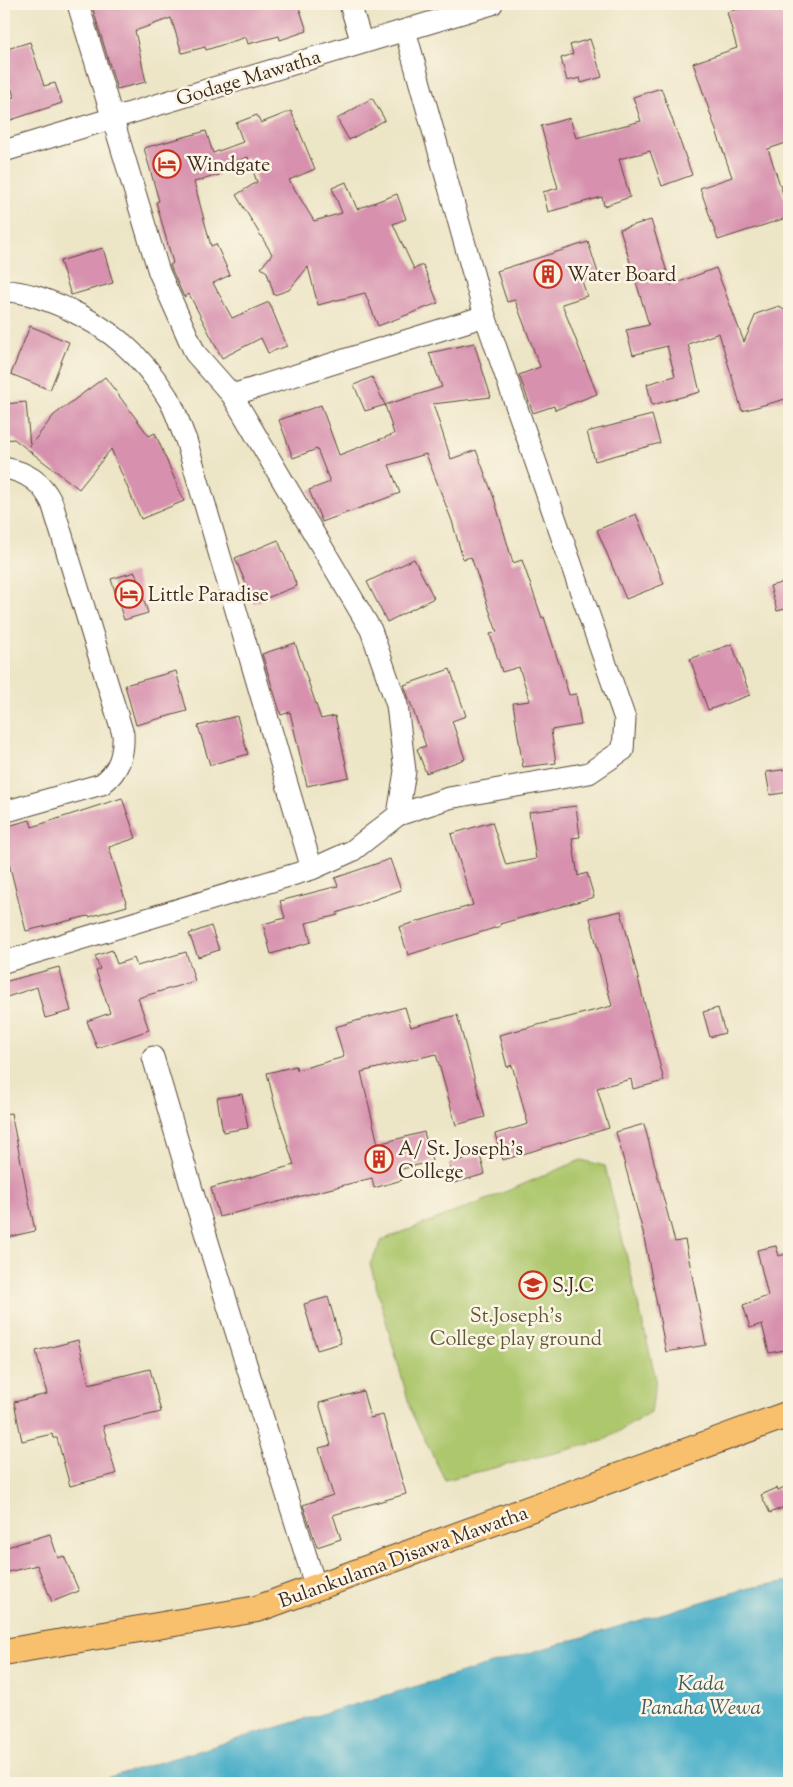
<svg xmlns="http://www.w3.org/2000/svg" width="793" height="1787" font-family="'Sorts Mill Goudy',serif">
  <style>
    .green { fill: #adc76d; stroke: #747846 }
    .water { fill: #4aafc9; stroke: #426c74 }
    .building { fill: #d791ae }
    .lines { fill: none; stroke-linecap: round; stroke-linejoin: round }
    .minor-casing { stroke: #564637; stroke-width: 23 }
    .major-casing { stroke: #564637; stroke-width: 28 }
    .minor { stroke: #fff; stroke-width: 21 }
    .major { stroke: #f8bf6c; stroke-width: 26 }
    .labels { text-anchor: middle; stroke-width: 5; stroke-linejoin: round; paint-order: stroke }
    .street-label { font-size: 20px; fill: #3b2a1e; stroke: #fcf5e5 }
    .poi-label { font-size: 20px; fill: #3b2a1e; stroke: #fcf5e5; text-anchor: start }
    .park-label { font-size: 20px; fill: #5d5936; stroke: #fcf5e5 }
    .water-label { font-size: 21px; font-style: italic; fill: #40595a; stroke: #fcf5e5 }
  </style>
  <rect width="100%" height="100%" fill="#fcf5e5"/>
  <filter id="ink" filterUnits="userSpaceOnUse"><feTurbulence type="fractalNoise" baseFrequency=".02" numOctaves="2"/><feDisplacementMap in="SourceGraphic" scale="10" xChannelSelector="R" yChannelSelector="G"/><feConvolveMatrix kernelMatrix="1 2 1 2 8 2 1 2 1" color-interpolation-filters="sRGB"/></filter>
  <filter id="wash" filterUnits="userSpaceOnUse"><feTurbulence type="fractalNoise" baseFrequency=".0096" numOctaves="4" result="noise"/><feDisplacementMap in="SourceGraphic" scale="20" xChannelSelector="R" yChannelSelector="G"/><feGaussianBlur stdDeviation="1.12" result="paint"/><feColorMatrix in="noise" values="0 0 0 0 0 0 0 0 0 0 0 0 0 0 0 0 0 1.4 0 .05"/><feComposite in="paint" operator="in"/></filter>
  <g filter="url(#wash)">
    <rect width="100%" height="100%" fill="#ece5c6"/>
    <path class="green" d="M 581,1160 L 605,1166 L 656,1379 L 651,1412 L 603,1441 L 445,1480 L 412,1414 L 370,1264 L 382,1240 L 486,1200 Z"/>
    <path class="water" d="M 789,1581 L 789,1783 L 89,1783 L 749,1588 Z"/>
    <g id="blocks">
      <path class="building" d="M 98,4 L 298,4 L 307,31 L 280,40 L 279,36 L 248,44 L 246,37 L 206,50 L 205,47 L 182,53 L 171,18 L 135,31 L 146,82 L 117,89 L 92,6 Z
        M 759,4 L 789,4 L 789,142 L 768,149 L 789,212 L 789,217 L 718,240 L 700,188 L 732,177 L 693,63 L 737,48 L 727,12 Z
        M 590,39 L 602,77 L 581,83 L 580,78 L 567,81 L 561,58 L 573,54 L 570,45 Z
        M 30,42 L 44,86 L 55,83 L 62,103 L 8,121 L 4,109 L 4,100 L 14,97 L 4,62 L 4,50 Z
        M 661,88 L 692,175 L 662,186 L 650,151 L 619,159 L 630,197 L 604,206 L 602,197 L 548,212 L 543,192 L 558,188 L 541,126 L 570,118 L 576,138 L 641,121 L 633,97 Z
        M 372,98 L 385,120 L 349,140 L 337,119 Z
        M 291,111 L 315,169 L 289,180 L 314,221 L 342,213 L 332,188 L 346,182 L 357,209 L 397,194 L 406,219 L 393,224 L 414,269 L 423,265 L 438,303 L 378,326 L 365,293 L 318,305 L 308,267 L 289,290 L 274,295 L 267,272 L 261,268 L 272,254 L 236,195 L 257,182 L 248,157 L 217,168 L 219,175 L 194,182 L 211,246 L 216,244 L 230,275 L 213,283 L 232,318 L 269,302 L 287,346 L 268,353 L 261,338 L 222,358 L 189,294 L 184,297 L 171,268 L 170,265 L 173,263 L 156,202 L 159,201 L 144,148 L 206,131 L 213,153 L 243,142 L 236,123 L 257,115 L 261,123 Z
        M 651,220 L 671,285 L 716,268 L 744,342 L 756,314 L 779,306 L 789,314 L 789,398 L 742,411 L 719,333 L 688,344 L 700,392 L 652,405 L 647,384 L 675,376 L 667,346 L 633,355 L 626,330 L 649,325 L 620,229 Z
        M 588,242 L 599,276 L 582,281 L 587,296 L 562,304 L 597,394 L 555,410 L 554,406 L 533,413 L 519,375 L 540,367 L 515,300 L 507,302 L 497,271 Z
        M 103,248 L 113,283 L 71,295 L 60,261 Z
        M 30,326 L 69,342 L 50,390 L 11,374 Z
        M 474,343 L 491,397 L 433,404 L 451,459 L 476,450 L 494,498 L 513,563 L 522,560 L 542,618 L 544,617 L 569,695 L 576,694 L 581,725 L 551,730 L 556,763 L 523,767 L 513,703 L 530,701 L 519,667 L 502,672 L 490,634 L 497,632 L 471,557 L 463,559 L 452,521 L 426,454 L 389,465 L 400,493 L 322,522 L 309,490 L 330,482 L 317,449 L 293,458 L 279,420 L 321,405 L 339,455 L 394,434 L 385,405 L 442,387 L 429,353 Z
        M 105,377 L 149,436 L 155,433 L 184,501 L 141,519 L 111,449 L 79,489 L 14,439 L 4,440 L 4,404 L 26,402 L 30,446 L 54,415 Z
        M 372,377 L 385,405 L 365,411 L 354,385 Z
        M 652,415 L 660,443 L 595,461 L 587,432 Z
        M 636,514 L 664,584 L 626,599 L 597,530 Z
        M 278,540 L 297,586 L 254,603 L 235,558 Z
        M 414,559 L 434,598 L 387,622 L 367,582 Z
        M 135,572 L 148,613 L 124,620 L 111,579 Z
        M 789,581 L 789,608 L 777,611 L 770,586 Z
        M 295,643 L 321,719 L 335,716 L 349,777 L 307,786 L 290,712 L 281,715 L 262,654 Z
        M 732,644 L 750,695 L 708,710 L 690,659 Z
        M 450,669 L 466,716 L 452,721 L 465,759 L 426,773 L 417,749 L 426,746 L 404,685 Z
        M 176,671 L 187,711 L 136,725 L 125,685 Z
        M 237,716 L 248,754 L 210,765 L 198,726 Z
        M 789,769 L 789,792 L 770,795 L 766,772 Z
        M 122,798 L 136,838 L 109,847 L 127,906 L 89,917 L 88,916 L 26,931 L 9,863 L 4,864 L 4,827 L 30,820 L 32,827 Z
        M 576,806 L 580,837 L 572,838 L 578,876 L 587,873 L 594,897 L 500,924 L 501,926 L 408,955 L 399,927 L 473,905 L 451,834 L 492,822 L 506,865 L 536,859 L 529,812 Z
        M 390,859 L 401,890 L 337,913 L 338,915 L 306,923 L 311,942 L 271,954 L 263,924 L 285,918 L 280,901 L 338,886 L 335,878 Z
        M 621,911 L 664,1081 L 633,1089 L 631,1079 L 597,1088 L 609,1128 L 503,1160 L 495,1134 L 528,1124 L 512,1065 L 507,1067 L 499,1035 L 612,1006 L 590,918 Z
        M 211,926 L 219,950 L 198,957 L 189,934 Z
        M 112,950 L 117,964 L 134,958 L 137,966 L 186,952 L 195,981 L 138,998 L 149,1030 L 97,1048 L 87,1021 L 110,1013 L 96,971 L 100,969 L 95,956 Z
        M 59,967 L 71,1011 L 45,1018 L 37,987 L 4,998 L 4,982 Z
        M 405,1007 L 411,1027 L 457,1015 L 485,1117 L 456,1125 L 436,1054 L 361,1072 L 378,1144 L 424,1132 L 432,1161 L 399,1170 L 402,1180 L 374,1188 L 372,1178 L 219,1217 L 211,1188 L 294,1165 L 275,1106 L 267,1073 L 296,1066 L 297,1070 L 344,1057 L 335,1027 Z
        M 718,1008 L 725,1033 L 710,1037 L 703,1012 Z
        M 242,1094 L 248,1128 L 223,1132 L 217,1098 Z
        M 11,1113 L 35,1231 L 4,1238 L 4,1114 Z
        M 644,1124 L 675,1242 L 685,1240 L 706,1345 L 666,1352 L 643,1232 L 616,1132 Z
        M 480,1155 L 485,1174 L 454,1183 L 449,1163 Z
        M 776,1246 L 779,1256 L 789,1253 L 789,1349 L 769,1353 L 762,1324 L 750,1328 L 743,1305 L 768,1296 L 757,1250 Z
        M 328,1297 L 341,1343 L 317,1350 L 304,1304 Z
        M 78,1340 L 89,1384 L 150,1369 L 161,1412 L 103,1426 L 116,1474 L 70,1486 L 57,1438 L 53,1438 L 52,1434 L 22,1441 L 14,1402 L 47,1394 L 36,1351 Z
        M 363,1391 L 370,1418 L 383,1415 L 406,1494 L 333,1515 L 341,1539 L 317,1547 L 303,1505 L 333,1495 L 319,1448 L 331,1445 L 319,1403 Z
        M 789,1485 L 789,1505 L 770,1513 L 761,1495 L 777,1488 L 778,1490 Z
        M 50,1534 L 58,1558 L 64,1556 L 79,1591 L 52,1602 L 37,1565 L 4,1573 L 4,1548 Z"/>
    </g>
  </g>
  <g filter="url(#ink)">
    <use href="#blocks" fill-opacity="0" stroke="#564637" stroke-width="1"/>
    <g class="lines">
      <g class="minor-casing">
        <path id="minor" d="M 350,4 L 362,43
          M 4,151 L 492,4
          M 4,291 C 25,291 47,300 66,308 C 111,329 142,355 168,398 C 176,410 180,427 186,440 L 312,869
          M 232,395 L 485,316
          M 4,468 C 27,472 42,482 52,503 L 123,734 C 124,755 119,771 102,784 L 4,812
          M 398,815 L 449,798 L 589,773 L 623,750 L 625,719 L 485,316 L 405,30
          M 4,962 L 312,869 L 352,851 L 398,815 L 405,771 L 397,705 L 371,630 L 232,395 L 195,353 L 159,272 L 78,4
          M 153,1057 L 198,1210 L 316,1588"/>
      </g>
      <g class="major-casing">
        <path id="major" d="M 4,1652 L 257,1609 L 789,1414"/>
      </g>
      <use href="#minor" class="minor"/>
      <use href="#major" class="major"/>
    </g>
  </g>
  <defs>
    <g id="hotel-ring" transform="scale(1.4375)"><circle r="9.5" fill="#fcf5e5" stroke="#c8321e" stroke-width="1.5"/><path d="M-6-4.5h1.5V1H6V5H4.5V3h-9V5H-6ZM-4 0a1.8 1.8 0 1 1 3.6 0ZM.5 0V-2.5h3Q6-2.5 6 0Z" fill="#c8321e"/></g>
    <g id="building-ring" transform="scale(1.4375)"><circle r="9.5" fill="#fcf5e5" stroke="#c8321e" stroke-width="1.5"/><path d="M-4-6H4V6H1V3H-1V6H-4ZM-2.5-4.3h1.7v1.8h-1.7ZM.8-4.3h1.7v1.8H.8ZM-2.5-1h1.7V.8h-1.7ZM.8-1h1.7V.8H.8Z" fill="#c8321e"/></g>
    <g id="school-ring" transform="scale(1.4375)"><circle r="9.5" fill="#fcf5e5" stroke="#c8321e" stroke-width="1.5"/><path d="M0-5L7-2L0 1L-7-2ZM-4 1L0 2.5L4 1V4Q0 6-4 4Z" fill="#c8321e"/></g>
  </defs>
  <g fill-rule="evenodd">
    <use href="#hotel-ring" x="167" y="164"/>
    <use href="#building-ring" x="548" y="274"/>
    <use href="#hotel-ring" x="129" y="594"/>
    <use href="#building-ring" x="379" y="1159"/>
    <use href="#school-ring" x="533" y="1285"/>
  </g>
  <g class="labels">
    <g class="street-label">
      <text transform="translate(248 77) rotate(-17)" y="7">Godage Mawatha</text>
      <text transform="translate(403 1556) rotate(-20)" y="7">Bulankulama Disawa Mawatha</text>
    </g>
    <g class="poi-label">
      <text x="186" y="171">Windgate</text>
      <text x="567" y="281">Water Board</text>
      <text x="148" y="601">Little Paradise</text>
      <text x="398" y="1155">A/ St. Joseph's<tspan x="398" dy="23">College</tspan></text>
      <text x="552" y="1292">S.J.C</text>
    </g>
    <g class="park-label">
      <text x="516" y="1322">St.Joseph's<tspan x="516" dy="23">College play ground</tspan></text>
    </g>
    <g class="water-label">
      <text x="701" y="1690">Kada<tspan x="701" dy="24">Panaha Wewa</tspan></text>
    </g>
  </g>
  <rect width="793" height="1787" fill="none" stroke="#fcf5e5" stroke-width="20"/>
</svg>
